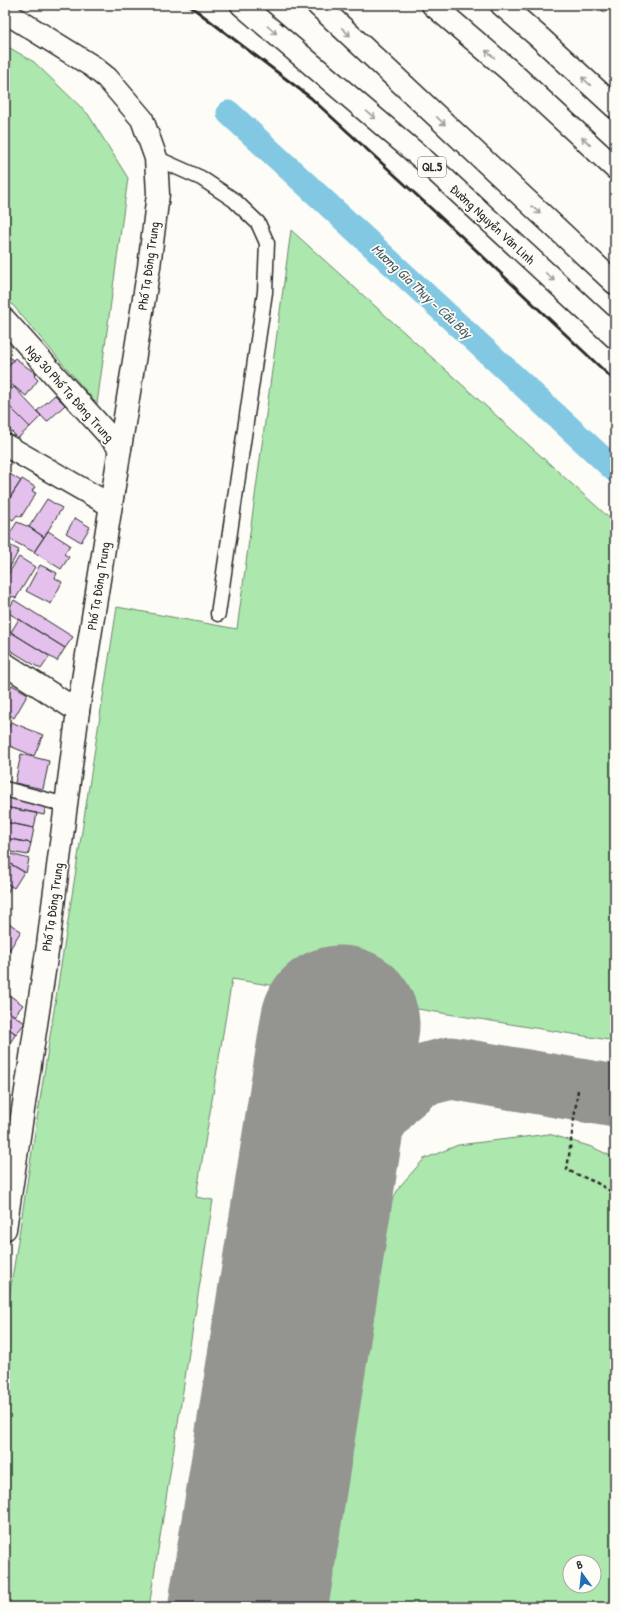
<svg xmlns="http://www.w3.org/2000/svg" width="620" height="1612" font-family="'Patrick Hand',sans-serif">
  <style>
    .green { fill: #ace7ad; stroke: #6c896c; fill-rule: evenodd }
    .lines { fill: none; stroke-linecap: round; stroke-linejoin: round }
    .canal { stroke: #82c8e3; stroke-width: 25 }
    .taxiway { stroke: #949491; stroke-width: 63 }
    .runway { stroke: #949491; stroke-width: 159 }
    .building { fill: #e3c1ec; stroke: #2b2b2b }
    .lane-casing { stroke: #2b2b2b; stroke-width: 17 }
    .street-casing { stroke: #2b2b2b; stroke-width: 25 }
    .secondary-casing { stroke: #2b2b2b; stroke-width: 25 }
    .highway-casing { stroke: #2b2b2b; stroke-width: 25 }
    .path { stroke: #2b2b2b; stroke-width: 2.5; stroke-dasharray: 4 3; stroke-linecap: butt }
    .lane { stroke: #fdfcf7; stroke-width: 14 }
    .street { stroke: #fdfcf7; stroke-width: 22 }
    .secondary { stroke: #fdfcf7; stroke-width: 22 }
    .highway { stroke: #fdfcf7; stroke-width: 22 }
    .rail { stroke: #2b2b2b; stroke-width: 3 }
    .oneway { stroke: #9e9e9b }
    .labels { text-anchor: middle; stroke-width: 3.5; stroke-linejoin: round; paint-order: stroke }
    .shield { fill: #fdfcf7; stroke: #6a6a68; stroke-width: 1 }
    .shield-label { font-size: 12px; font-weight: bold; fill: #2b2b2b }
    .street-label { font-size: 13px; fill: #2b2b2b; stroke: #fdfcf7 }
    .water-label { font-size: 14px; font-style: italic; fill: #455a62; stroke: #fdfcf7 }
  </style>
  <rect width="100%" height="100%" fill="#fdfcf7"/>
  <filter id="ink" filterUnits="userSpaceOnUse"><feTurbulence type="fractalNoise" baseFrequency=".025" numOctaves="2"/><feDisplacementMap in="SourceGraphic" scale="8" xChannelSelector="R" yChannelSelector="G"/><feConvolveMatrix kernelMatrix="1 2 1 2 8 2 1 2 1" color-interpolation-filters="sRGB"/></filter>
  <g filter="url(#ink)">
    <path class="green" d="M 5,45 L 34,62 L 88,114 L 128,178 L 97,404 L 5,296 Z
      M 291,230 L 615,523 L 615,1041 L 232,979 L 196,1197 L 213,1200 L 149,1607 L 5,1607 L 5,1324 L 117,607 L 237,629 Z
      M 549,1134 L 592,1147 L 615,1158 L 615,1607 L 319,1607 L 381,1220 L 400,1186 L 424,1159 L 458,1145 ZM 570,1562 L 594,1562 L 594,1586 L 570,1586 Z"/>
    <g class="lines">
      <path class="canal" d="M 229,113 L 615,470"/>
      <path class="taxiway" d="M 305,1245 L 359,1141 L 394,1097 L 419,1076 L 451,1068 L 615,1096"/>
      <path class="runway" d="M 248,1607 L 340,1025"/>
    </g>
    <path class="building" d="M 596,5 L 612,5 L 605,13 Z
      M 615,9 L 615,18 L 611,14 Z
      M 5,354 L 13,360 L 5,370 Z
      M 15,358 L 36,374 L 34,376 L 38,380 L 26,396 L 5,379 L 5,370 Z
      M 5,379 L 12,385 L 5,394 Z
      M 14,387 L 41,416 L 30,427 L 5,402 L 5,396 Z
      M 55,395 L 65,405 L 47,422 L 37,411 Z
      M 5,402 L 30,427 L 18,438 L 5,425 Z
      M 5,471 L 21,481 L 8,500 L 5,498 Z
      M 22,479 L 35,487 L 32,491 L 36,493 L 21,517 L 17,515 L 13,520 L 5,515 L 5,506 Z
      M 47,499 L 62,508 L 44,537 L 29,527 Z
      M 75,518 L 90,527 L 81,542 L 66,533 Z
      M 17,522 L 29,527 L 44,537 L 34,552 L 7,538 Z
      M 48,531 L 70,545 L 64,554 L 69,557 L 61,569 L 34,552 Z
      M 5,543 L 19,550 L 5,576 Z
      M 19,557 L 35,567 L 16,598 L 12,596 L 8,604 L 5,602 L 5,579 Z
      M 40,565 L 57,573 L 55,578 L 62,582 L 51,604 L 26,591 Z
      M 14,600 L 73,637 L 65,648 L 7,612 Z
      M 19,619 L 65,648 L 57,661 L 11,632 Z
      M 7,630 L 50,656 L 41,669 L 5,647 L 5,633 Z
      M 12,685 L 28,694 L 14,718 L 5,712 L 5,696 Z
      M 11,722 L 43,735 L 34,756 L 5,744 L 5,735 Z
      M 21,754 L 49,761 L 43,789 L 15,783 Z
      M 5,790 L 47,799 L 44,815 L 5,807 Z
      M 5,807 L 37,813 L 34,828 L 5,822 Z
      M 5,822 L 34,828 L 31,843 L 5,838 Z
      M 5,838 L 31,843 L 28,855 L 5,851 Z
      M 11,854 L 29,859 L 26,873 L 6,861 Z
      M 5,861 L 24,872 L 14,888 L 5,882 Z
      M 5,882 L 11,886 L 5,897 Z
      M 5,921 L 21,931 L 10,949 L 5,946 Z
      M 5,946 L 10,949 L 5,957 Z
      M 5,992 L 23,1005 L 14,1016 L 5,1009 Z
      M 5,1009 L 25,1023 L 16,1034 L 5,1026 Z
      M 5,1026 L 16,1034 L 9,1044 L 5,1041 Z
      M 5,1041 L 9,1044 L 5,1049 Z"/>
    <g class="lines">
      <g class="lane-casing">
        <path id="lane" d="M 156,158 L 201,178 L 234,200 L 258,223 L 267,243 L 265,292 L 218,614
          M 5,789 L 66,805"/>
      </g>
      <g class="street-casing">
        <path id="street" d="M 5,320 L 120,448
          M 5,445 L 110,505
          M 5,664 L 78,711"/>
      </g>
      <g class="secondary-casing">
        <path id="secondary" d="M 5,12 L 92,66 L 107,78 L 142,119 L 156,158 L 158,194 L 149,267 L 78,711 L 48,945 L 5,1229"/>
      </g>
      <g class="highway-casing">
        <path id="highway" d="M 242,5 L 425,161 L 615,337
          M 318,5 L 615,283
          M 433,5 L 509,70 L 615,168
          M 502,5 L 539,37 L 615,107"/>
      </g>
      <path class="path" d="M 578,1090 L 567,1170 L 597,1183 L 615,1194"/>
      <use href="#lane" class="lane"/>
      <use href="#street" class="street"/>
      <use href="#secondary" class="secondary"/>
      <use href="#highway" class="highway"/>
      <path class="rail" d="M 189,5 L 311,98 L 460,235 L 615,381"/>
    </g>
    <defs><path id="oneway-shaft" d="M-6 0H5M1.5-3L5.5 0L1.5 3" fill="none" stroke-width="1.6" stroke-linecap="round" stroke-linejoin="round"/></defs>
    <g class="oneway">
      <use href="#oneway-shaft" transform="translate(272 30) rotate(40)"/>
      <use href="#oneway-shaft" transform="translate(346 32) rotate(43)"/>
      <use href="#oneway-shaft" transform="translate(490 54) rotate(-140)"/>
      <use href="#oneway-shaft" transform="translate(586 81) rotate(-137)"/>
      <use href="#oneway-shaft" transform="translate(371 115) rotate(40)"/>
      <use href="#oneway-shaft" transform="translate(441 121) rotate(43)"/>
      <use href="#oneway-shaft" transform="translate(586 141) rotate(-137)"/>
      <use href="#oneway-shaft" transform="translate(536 210) rotate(43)"/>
      <use href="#oneway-shaft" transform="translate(550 277) rotate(43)"/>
    </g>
  </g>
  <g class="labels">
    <rect class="shield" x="418" y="157" width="28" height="20" rx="3"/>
    <g class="shield-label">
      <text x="432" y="171">QL.5</text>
    </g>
    <g class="street-label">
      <text transform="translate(493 224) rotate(43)" y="5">Đường Nguyễn Văn Linh</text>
      <text transform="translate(148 266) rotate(-82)" y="5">Phố Tạ Đông Trung</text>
      <text transform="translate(70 393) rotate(48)" y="5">Ngõ 30 Phố Tạ Đông Trung</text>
      <text transform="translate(98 586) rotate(-81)" y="5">Phố Tạ Đông Trung</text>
      <text transform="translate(52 907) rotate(-82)" y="5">Phố Tạ Đông Trung</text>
    </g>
    <g class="water-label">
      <text transform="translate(422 291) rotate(43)" y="5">Mương Gia Thụy – Cầu Bây</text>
    </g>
  </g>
  <rect width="620" height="1612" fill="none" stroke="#fdfcf7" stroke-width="20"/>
  <rect x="10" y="10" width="600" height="1592" fill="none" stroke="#2b2b2b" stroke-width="1.5" filter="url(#ink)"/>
  <g transform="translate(582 1574) rotate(345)"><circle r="19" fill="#fdfcf7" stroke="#a9a8a5"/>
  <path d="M0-3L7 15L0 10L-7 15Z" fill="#1f6fb2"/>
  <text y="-6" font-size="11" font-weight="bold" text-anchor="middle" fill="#2b2b2b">B</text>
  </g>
</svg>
